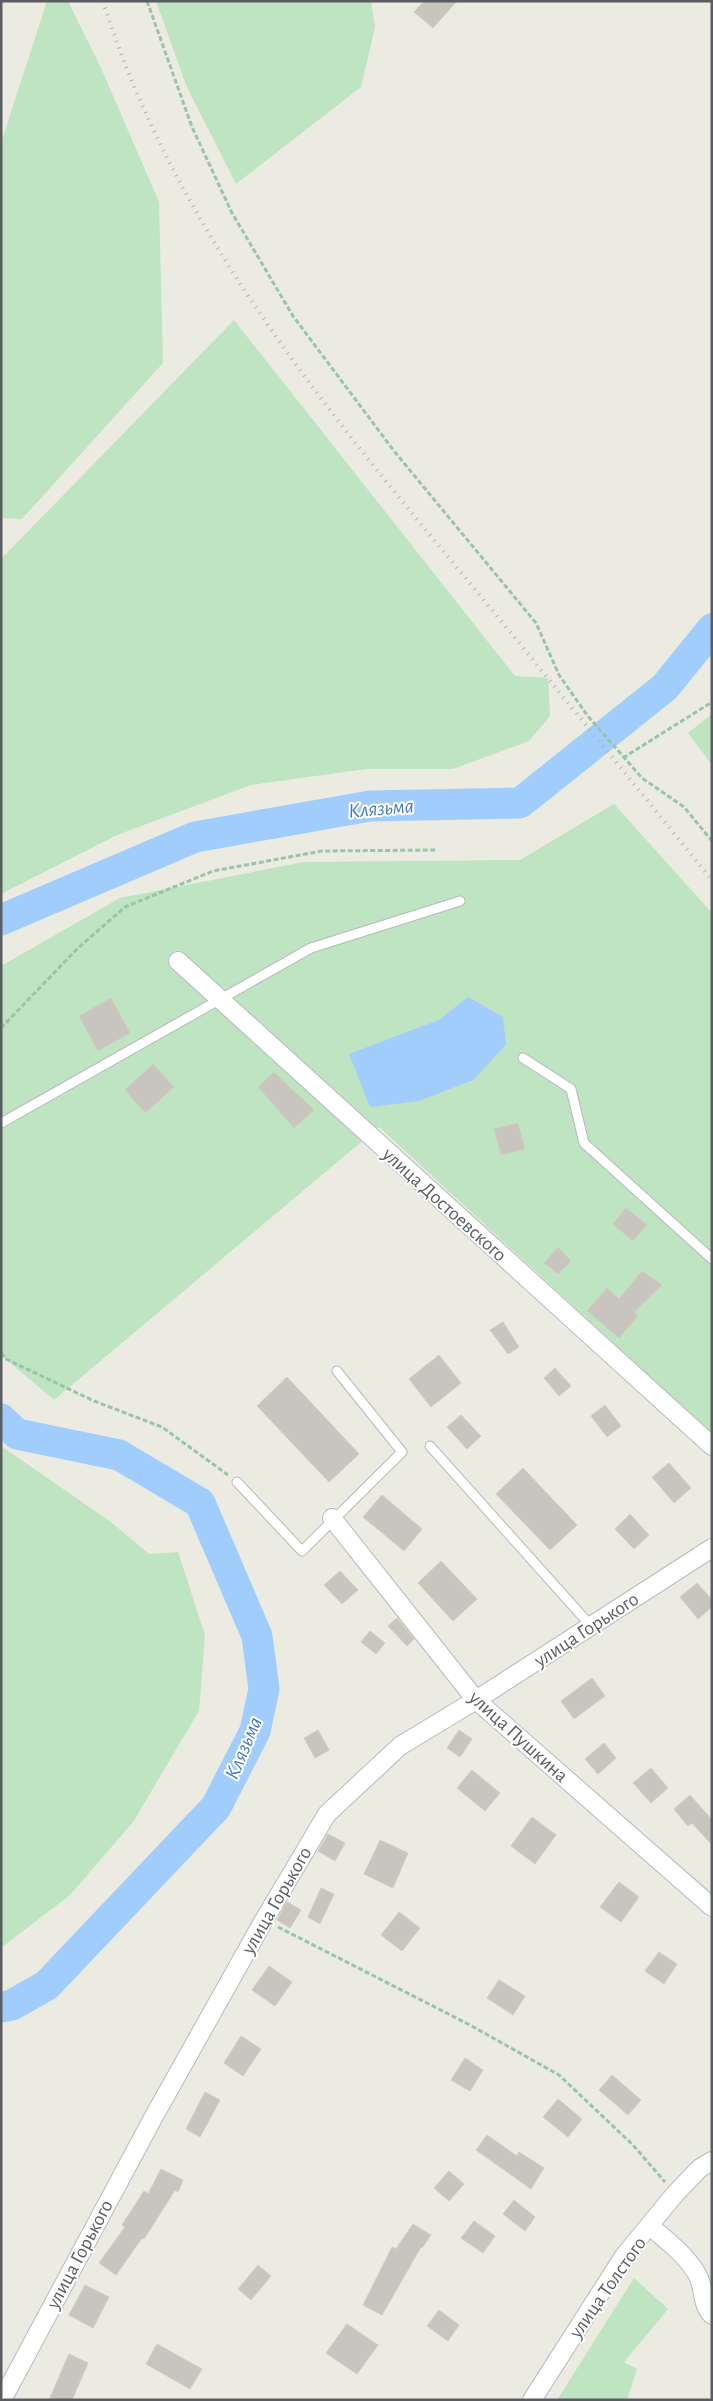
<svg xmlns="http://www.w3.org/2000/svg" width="713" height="2401" font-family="'Alegreya Sans',sans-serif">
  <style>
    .green { fill: #bee4c1 }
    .water { fill: #a1cdfc }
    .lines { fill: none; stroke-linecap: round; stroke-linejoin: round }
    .river { stroke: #a1cdfc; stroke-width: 31 }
    .building { fill: #c8c5bf; stroke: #d1cdc0 }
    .service-casing { stroke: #b7b9be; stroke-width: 11 }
    .minor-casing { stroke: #b7b9be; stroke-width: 20 }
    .path { stroke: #98c4a8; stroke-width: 3; stroke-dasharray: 5 2.5; stroke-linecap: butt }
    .service { stroke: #fff; stroke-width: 9 }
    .minor { stroke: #fff; stroke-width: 18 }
    .rail { stroke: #b2b3b3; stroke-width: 4; stroke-dasharray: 1 6; stroke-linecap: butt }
    .labels { text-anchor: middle; stroke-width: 4; stroke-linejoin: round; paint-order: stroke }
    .street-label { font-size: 20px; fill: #5a5d62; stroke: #fff }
    .water-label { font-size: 21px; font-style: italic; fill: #4576be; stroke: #fff }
  </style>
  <rect width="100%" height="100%" fill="#ecebe1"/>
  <path class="green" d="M 47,1 L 68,1 L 101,68 L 159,202 L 163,363 L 22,519 L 1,518 L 1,143 Z
    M 156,1 L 371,1 L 375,27 L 361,87 L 236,184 L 186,85 Z
    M 234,320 L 515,676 L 548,678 L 550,716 L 529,741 L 453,769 L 366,769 L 251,785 L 117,835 L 1,894 L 1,559 Z
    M 712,714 L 712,765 L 688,733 Z
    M 614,804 L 712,913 L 712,1434 L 379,1127 L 54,1400 L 1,1355 L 1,966 L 120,898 L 304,862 L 520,860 Z
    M 1,1446 L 111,1522 L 149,1554 L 178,1552 L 205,1635 L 199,1711 L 133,1822 L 70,1895 L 1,1948 Z
    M 634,2278 L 668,2309 L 624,2362 L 637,2369 L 627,2400 L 557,2400 Z"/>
  <path class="water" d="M 468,997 L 503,1017 L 506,1045 L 473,1080 L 419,1101 L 370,1107 L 349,1054 L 439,1020 Z"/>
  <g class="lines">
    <path class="river" d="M 1,920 L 195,837 L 370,806 L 520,803 L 665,687 L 712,629
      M 1,1419 L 17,1434 L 119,1455 L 200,1503 L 257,1636 L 264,1689 L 255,1731 L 216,1807 L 47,1985 L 12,2005 L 1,2007"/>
  </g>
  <path class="building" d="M 424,1 L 457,1 L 433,28 L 414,12 Z
    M 111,998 L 130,1033 L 98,1051 L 79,1016 Z
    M 153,1064 L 174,1087 L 145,1113 L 125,1090 Z
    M 274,1072 L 314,1110 L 294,1128 L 258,1087 Z
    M 518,1123 L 525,1149 L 501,1155 L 494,1129 Z
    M 626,1208 L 647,1225 L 633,1241 L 613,1224 Z
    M 558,1247 L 571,1261 L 558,1274 L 544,1263 Z
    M 642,1271 L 662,1285 L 634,1312 L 638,1316 L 619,1338 L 587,1311 L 607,1288 L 619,1299 Z
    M 503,1322 L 519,1347 L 508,1354 L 490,1330 Z
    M 439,1355 L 461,1383 L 431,1407 L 409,1379 Z
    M 555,1368 L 571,1386 L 559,1396 L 544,1378 Z
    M 287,1377 L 359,1454 L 329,1482 L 257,1406 Z
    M 605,1405 L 621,1426 L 607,1437 L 591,1416 Z
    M 461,1415 L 481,1436 L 467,1449 L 447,1427 Z
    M 669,1463 L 691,1488 L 674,1503 L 652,1477 Z
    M 523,1468 L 577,1525 L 550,1550 L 496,1494 Z
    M 382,1495 L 422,1529 L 404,1551 L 363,1517 Z
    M 630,1514 L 649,1535 L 634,1549 L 615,1529 Z
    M 441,1561 L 477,1599 L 453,1621 L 418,1583 Z
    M 340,1571 L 358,1590 L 342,1604 L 324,1585 Z
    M 697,1583 L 712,1600 L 712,1607 L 698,1619 L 680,1597 Z
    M 397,1618 L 414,1639 L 407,1646 L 388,1626 Z
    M 370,1631 L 385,1643 L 376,1654 L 361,1642 Z
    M 592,1678 L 605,1696 L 574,1719 L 561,1701 Z
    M 318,1730 L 329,1750 L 315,1758 L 304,1738 Z
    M 459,1730 L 472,1739 L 460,1757 L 447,1748 Z
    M 604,1743 L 616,1758 L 598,1774 L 585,1759 Z
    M 651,1768 L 668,1788 L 651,1803 L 633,1783 Z
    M 472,1770 L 500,1793 L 485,1811 L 457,1788 Z
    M 690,1795 L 712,1820 L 712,1845 L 692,1823 L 688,1826 L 674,1809 Z
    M 532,1817 L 556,1835 L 535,1864 L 511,1846 Z
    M 328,1834 L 345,1843 L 335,1861 L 318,1851 Z
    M 380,1840 L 408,1853 L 393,1888 L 364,1874 Z
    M 619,1882 L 639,1897 L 621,1922 L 600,1907 Z
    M 321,1888 L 334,1894 L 320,1924 L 308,1917 Z
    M 287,1902 L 301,1910 L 290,1928 L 277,1920 Z
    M 399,1912 L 420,1928 L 402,1951 L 381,1935 Z
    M 659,1952 L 677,1964 L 664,1984 L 645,1971 Z
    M 269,1966 L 292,1982 L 275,2006 L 252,1990 Z
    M 499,1980 L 525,1996 L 513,2015 L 487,1998 Z
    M 241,2036 L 261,2049 L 243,2076 L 224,2063 Z
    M 465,2058 L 483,2070 L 470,2091 L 451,2080 Z
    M 612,2075 L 641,2100 L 628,2115 L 599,2090 Z
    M 205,2092 L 220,2100 L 200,2137 L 186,2129 Z
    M 558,2099 L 582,2119 L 568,2137 L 543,2117 Z
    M 487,2135 L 517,2156 L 519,2152 L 544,2168 L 531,2189 L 476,2150 Z
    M 161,2169 L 183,2180 L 178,2192 L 175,2190 L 144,2239 L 142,2238 L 116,2275 L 99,2263 L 125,2227 L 122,2225 L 144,2191 L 148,2194 Z
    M 449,2171 L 464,2184 L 449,2201 L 434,2188 Z
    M 514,2200 L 535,2217 L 525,2231 L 503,2214 Z
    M 474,2221 L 495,2236 L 483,2253 L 461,2238 Z
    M 413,2224 L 431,2235 L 422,2248 L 421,2247 L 382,2315 L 363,2305 L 392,2247 L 396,2249 Z
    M 258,2265 L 271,2276 L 251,2300 L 238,2289 Z
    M 85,2285 L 109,2297 L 93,2328 L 69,2315 Z
    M 439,2310 L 459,2325 L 448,2341 L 427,2326 Z
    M 347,2324 L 378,2345 L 357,2374 L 326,2353 Z
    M 157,2344 L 202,2369 L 190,2389 L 146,2364 Z
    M 69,2354 L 88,2363 L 72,2400 L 49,2400 Z"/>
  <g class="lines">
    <g class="service-casing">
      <path id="service" d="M 523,1058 L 571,1089 L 584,1143 L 712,1259
        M 1,1123 L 311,948 L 460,901
        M 430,1446 L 591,1626
        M 237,1482 L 302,1551 L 402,1452 L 337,1371"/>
    </g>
    <g class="minor-casing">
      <path id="minor" d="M 178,961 L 712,1446
        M 332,1518 L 476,1700 L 712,1907
        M 650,2226 C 668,2242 689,2257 699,2278 C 704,2291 702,2305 712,2315
        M 2,2400 L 153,2118 L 264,1920 L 327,1814 L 400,1746 L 476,1700 L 712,1548
        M 532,2400 L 624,2256 L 675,2194 L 700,2168 L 712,2161"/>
    </g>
    <path class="path" d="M 147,1 L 192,127 L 232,213 L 293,316 L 394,451 L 536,623 L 559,675 L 587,715 L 642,778 L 684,807 L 712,841
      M 623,758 L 712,702
      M 1,1028 L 77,949 L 125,907 L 213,871 L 322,851 L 437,850
      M 1,1353 L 6,1359 L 94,1401 L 162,1427 L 228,1475
      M 278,1927 L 470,2025 L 559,2075 L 633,2145 L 665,2182"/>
    <use href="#service" class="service"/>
    <use href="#minor" class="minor"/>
    <path class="rail" d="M 103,1 C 173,226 325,409 473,587 C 553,684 632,782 712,880"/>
  </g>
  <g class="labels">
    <g class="street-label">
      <text transform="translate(445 1204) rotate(42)" y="7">улица Достоевского</text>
      <text transform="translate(586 1629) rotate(-33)" y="7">улица Горького</text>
      <text transform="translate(519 1736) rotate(42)" y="7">улица Пушкина</text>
      <text transform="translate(276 1900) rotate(-60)" y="7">улица Горького</text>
      <text transform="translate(79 2254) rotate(-62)" y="7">улица Горького</text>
      <text transform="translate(607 2287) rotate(-55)" y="7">улица Толстого</text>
    </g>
    <g class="water-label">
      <text transform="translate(381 808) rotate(-5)" y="7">Клязьма</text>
      <text transform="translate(243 1748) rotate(-67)" y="7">Клязьма</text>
    </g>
  </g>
  <rect width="713" height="2401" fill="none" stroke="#5a5d62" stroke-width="5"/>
</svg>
